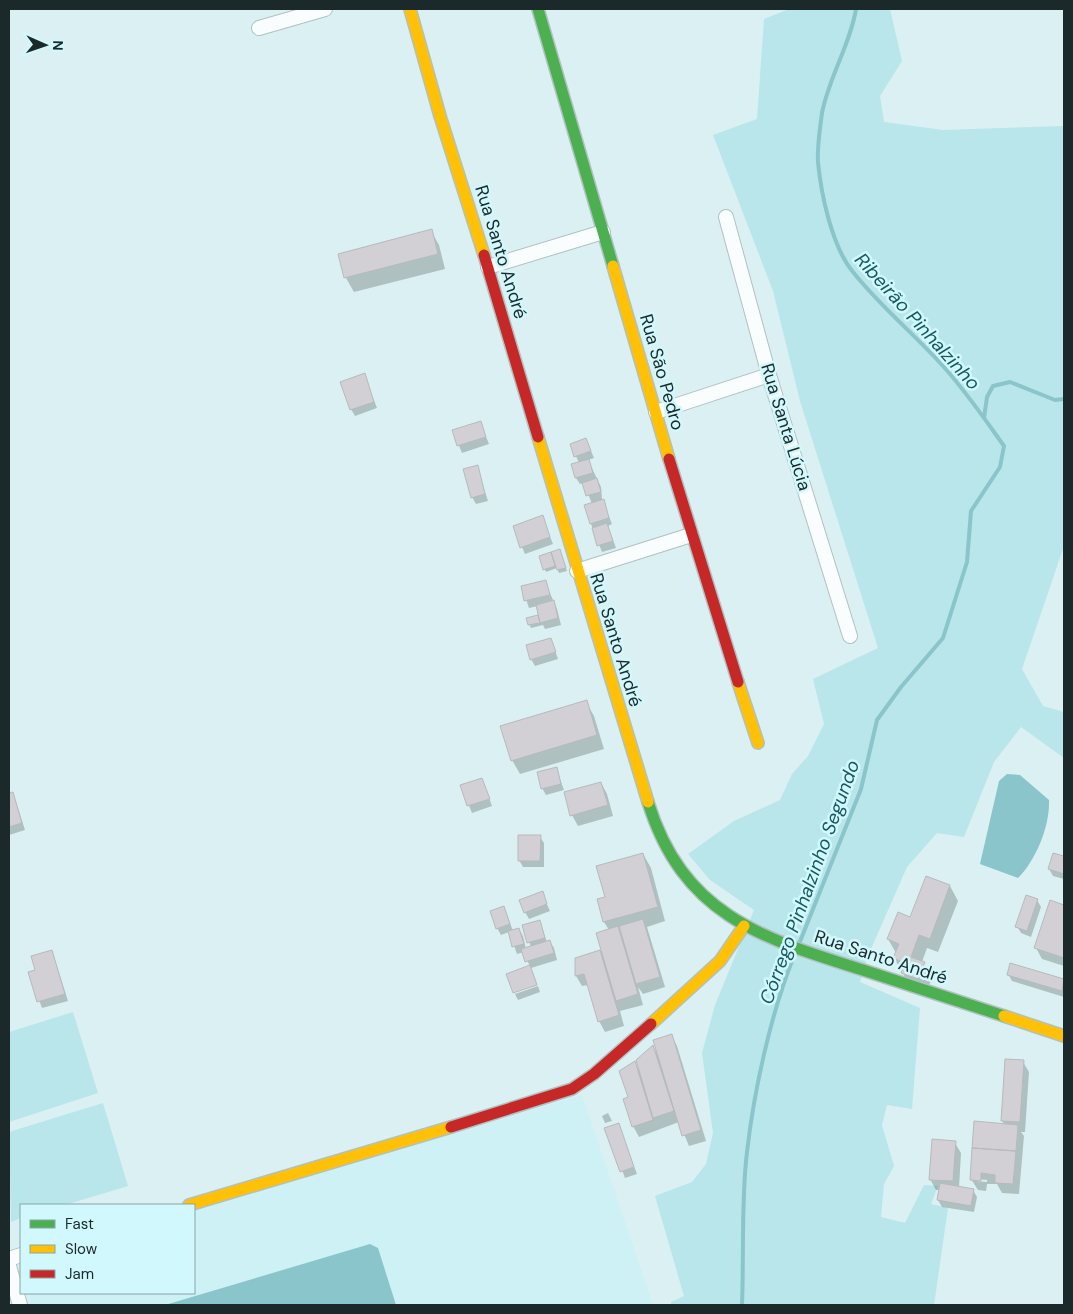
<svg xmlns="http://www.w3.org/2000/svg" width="1073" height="1314" font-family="'DM Sans',sans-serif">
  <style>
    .built { fill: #cdf1f5 }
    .green { fill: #b9e6ea }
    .water { fill: #89c5cb }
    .shadow { fill: #0003; fill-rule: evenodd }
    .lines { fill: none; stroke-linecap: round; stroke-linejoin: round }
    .stream { stroke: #89c5cb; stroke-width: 4 }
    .building { fill: #d2d0d5; stroke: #b6babd }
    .street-casing { stroke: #b0c1c2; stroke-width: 16 }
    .fast-casing { stroke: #b0c1c2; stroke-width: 14 }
    .slow-casing { stroke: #b0c1c2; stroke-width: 14 }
    .jam-casing { stroke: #b0c1c2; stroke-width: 14 }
    .street { stroke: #fafdfd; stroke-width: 14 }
    .fast { stroke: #4caf50; stroke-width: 11 }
    .slow { stroke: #ffc107; stroke-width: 11 }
    .jam { stroke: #c62828; stroke-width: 11 }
    .labels { text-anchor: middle; stroke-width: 5; stroke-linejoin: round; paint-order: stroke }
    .street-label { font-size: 18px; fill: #1b292b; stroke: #d1f8fc }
    .water-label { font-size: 19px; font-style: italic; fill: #17595f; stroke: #d1f8fc }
  </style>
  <rect width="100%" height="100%" fill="#dbf0f2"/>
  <path class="built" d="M 582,1095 L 653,1305 L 31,1305 L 27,1293 L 194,1293 L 194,1211 Z"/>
  <path class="green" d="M 789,9 L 890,9 L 902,61 L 880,96 L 884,122 L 943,130 L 1064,126 L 1064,546 L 1022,669 L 1043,706 L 1064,712 L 1064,758 L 1021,727 L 994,762 L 964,837 L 937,833 L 907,867 L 867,958 L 860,982 L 920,1008 L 912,1109 L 887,1105 L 882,1125 L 894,1166 L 884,1184 L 881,1217 L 905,1223 L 924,1185 L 938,1186 L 931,1204 L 948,1208 L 934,1305 L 671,1305 L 671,1302 L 684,1296 L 655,1196 L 692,1182 L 706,1164 L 713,1133 L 702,1053 L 715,1005 L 754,910 L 710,880 L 688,854 L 734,821 L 780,800 L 792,774 L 808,756 L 824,724 L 813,679 L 878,648 L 800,401 L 773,291 L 713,135 L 757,119 L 764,19 Z
    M 73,1012 L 98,1093 L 9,1122 L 9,1032 Z
    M 103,1103 L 128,1186 L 65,1205 L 21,1205 L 21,1218 L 11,1222 L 9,1132 Z"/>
  <path class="water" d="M 1007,774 L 1020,775 L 1049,800 C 1050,826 1036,860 1018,878 L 980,864 L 999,781 Z
    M 370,1244 L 378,1248 L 396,1305 L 165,1305 Z"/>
  <path class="shadow" d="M 431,231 L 439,245 L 445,269 L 354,292 L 346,278 L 340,255 Z
    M 364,375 L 377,408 L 355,416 L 351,409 Z
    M 480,422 L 489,444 L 462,453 L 453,431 Z
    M 586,439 L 594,458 L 588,460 L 601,487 L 602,499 L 612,524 L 608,526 L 616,548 L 602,552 L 591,524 L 592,504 L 584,483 L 580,484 L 576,478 L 579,463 L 571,445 Z
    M 477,467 L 488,501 L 476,504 L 472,497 Z
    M 542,517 L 553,544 L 525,554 L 522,547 Z
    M 560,551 L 567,571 L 559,573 L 557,568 L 546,572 L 540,556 Z
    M 545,582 L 557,609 L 561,625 L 545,629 L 543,625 L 531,628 L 527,619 L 540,616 L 538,606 L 529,608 L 522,587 Z
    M 551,639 L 558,659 L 535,666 L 531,659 Z
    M 586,702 L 594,716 L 604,749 L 520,774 L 512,760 Z
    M 556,768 L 564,790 L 546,795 L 542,788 Z
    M 482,779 L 492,806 L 472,813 L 461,786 Z
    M 601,783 L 607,794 L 613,816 L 578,826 L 572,815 Z
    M 13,793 L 25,830 L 9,835 L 9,794 Z
    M 540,837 L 544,843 L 544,867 L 523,867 L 519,860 Z
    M 643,854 L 651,868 L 665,921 L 647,927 L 665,987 L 643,994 L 638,987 L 643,1005 L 620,1011 L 624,1026 L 605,1032 L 599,1021 L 588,985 L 582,986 L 576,976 L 576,959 L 603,951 L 609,930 L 604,922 L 598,900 L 606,898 Z
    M 1054,855 L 1064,858 L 1064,879 L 1053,876 L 1049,869 Z
    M 927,877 L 950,886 L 958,901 L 938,952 L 927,948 L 922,962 L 932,978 L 926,993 L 911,987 L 894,958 L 896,953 L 888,939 L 911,919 Z
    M 542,893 L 550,911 L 529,919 L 525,912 Z
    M 1037,900 L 1041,907 L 1031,937 L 1021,933 L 1017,926 Z
    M 1051,901 L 1064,906 L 1064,966 L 1042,959 L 1036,948 Z
    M 504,907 L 513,931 L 519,929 L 523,936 L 526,949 L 531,947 L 524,926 L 539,921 L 547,942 L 550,942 L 554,948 L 557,960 L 531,968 L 537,984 L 514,992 L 530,967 L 524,952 L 517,954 L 509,932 L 501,935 L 497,928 Z
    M 52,951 L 68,1001 L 42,1008 L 29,973 L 37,971 Z
    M 1011,964 L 1064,980 L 1064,997 L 1012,981 L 1008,974 Z
    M 538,986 L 540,992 L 518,1000 L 515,994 Z
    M 671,1035 L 677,1046 L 706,1141 L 689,1146 L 679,1122 L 639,1137 L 633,1126 L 630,1098 L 634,1062 L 641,1074 L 653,1047 L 658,1055 Z
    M 1023,1062 L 1029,1072 L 1025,1132 L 1021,1132 L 1024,1136 L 1019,1194 L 1002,1193 L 997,1184 L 987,1184 L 986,1191 L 978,1190 L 971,1179 L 1005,1125 L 1002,1121 ZM 976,1179 L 987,1180 L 987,1182 L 976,1181 Z
    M 608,1113 L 612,1121 L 605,1123 L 602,1116 Z
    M 618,1124 L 637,1174 L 625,1178 L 606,1128 Z
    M 955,1143 L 961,1153 L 959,1188 L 973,1190 L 977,1197 L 974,1212 L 942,1207 L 938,1200 L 940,1190 L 936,1190 L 930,1179 Z"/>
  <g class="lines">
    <path class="stream" d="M 984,418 L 987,397 L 993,386 L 1010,382 L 1055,400 L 1064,399
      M 799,944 L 861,789 L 877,720 L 901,687 L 943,638 L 967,562 L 971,511 L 1000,467 L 1004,446 C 984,418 965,390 942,365 C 913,333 880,306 853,272 C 832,247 821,194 818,162 C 817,147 820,128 822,113 C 829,77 850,45 856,9
      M 742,1305 C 744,1256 741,1200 747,1152 C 754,1090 771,1013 794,956"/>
  </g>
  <path class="building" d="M 432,229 L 438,254 L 344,278 L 338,254 Z
    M 365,373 L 374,402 L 350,410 L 340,382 Z
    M 481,421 L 486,437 L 457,446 L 452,430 Z
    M 586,438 L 591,451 L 574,457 L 570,444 Z
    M 589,459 L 593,473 L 575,478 L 571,464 Z
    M 478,465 L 485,494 L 471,498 L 463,469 Z
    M 597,478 L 601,492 L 586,496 L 582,483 Z
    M 604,499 L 609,518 L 590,524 L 584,505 Z
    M 543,515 L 550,537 L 520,548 L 513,526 Z
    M 607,523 L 613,541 L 597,546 L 592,528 Z
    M 560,549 L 566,568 L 557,570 L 551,552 Z
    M 551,552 L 555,566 L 543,570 L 539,556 Z
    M 546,580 L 550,595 L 524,601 L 521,586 Z
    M 554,600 L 558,618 L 540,623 L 536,605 Z
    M 538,615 L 540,623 L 528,625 L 526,618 Z
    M 551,638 L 556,652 L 530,660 L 526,645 Z
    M 587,700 L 597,735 L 511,761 L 500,726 Z
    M 557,767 L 561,784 L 541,789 L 537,772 Z
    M 482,778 L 490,799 L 467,806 L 460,785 Z
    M 601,782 L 608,805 L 570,816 L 564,792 Z
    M 13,792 L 22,823 L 9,827 L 9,793 Z
    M 518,835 L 541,835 L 540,861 L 518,861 Z
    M 643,853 L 658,907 L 603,922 L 597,899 L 605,897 L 596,866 Z
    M 1053,853 L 1064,856 L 1064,874 L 1048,869 Z
    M 926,876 L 950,885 L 930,939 L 919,935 L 911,957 L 925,962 L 918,979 L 901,973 L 905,963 L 893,958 L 899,944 L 887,939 L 898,912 L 910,917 Z
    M 543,891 L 547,904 L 524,913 L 519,900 Z
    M 1026,895 L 1038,899 L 1027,931 L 1015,927 Z
    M 1050,900 L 1064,905 L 1064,958 L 1034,948 Z
    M 504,906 L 510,924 L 496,929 L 490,911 Z
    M 643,919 L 660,977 L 636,984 L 619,926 Z
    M 540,920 L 545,938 L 527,943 L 522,925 Z
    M 618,926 L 638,994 L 616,1001 L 596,933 Z
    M 519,928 L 524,944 L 512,947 L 508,931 Z
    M 550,940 L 554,953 L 525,962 L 521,949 Z
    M 52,950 L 65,994 L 37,1002 L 28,972 L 35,970 L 31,956 Z
    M 600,950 L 619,1015 L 598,1022 L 584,974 L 575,976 L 575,958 Z
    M 1010,963 L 1064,979 L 1062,991 L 1007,975 Z
    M 530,965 L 537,985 L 513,993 L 506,974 Z
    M 672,1034 L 701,1130 L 682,1136 L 653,1040 Z
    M 653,1045 L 674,1111 L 653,1118 L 636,1060 Z
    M 1005,1059 L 1024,1060 L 1020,1122 L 1001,1121 Z
    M 635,1061 L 653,1120 L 632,1127 L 623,1099 L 628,1097 L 619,1071 Z
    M 974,1121 L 1018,1125 L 1016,1151 L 972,1148 Z
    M 619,1123 L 634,1167 L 620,1172 L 604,1128 Z
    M 932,1139 L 956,1141 L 953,1181 L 929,1180 Z
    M 972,1148 L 1016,1151 L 1013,1184 L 995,1183 L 995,1175 L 981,1173 L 981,1181 L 970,1180 Z
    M 940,1183 L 974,1189 L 971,1206 L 937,1200 Z"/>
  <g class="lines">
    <g class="street-casing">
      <path id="street" d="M 259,28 L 325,9
        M 726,217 L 769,375 L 850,636
        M 488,267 L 603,232
        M 656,412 L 769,375
        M 577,571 L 691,535
        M 9,1259 L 21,1255
        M 9,1266 L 20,1305"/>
    </g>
    <g class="fast-casing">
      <path id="fast" d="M 538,9 L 613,266
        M 648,802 C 683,915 761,938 863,970 C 910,985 957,1001 1004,1016"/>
    </g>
    <g class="slow-casing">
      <path id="slow" d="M 410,9 L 440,116 L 484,255
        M 613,266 L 669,459
        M 538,437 L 648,802
        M 738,682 L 758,743
        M 1004,1016 L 1064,1036
        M 651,1024 L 720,961 L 744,926
        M 189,1205 L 451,1127"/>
    </g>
    <g class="jam-casing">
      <path id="jam" d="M 484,255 L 538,437
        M 669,459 L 738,682
        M 451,1127 L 572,1089 L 594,1074 L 651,1024"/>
    </g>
    <use href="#street" class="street"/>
    <use href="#fast" class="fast"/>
    <use href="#slow" class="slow"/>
    <use href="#jam" class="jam"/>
  </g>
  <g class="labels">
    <g class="street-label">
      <text transform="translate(501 252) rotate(73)" y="6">Rua Santo André</text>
      <text transform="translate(662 372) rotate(74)" y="6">Rua São Pedro</text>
      <text transform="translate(786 427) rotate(73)" y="6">Rua Santa Lúcia</text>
      <text transform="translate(616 640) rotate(73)" y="6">Rua Santo André</text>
      <text transform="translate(881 957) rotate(18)" y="6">Rua Santo André</text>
    </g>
    <g class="water-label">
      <text transform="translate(918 321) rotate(48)" y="7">Ribeirão Pinhalzinho</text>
      <text transform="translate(809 882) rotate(-70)" y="7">Córrego Pinhalzinho Segundo</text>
    </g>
  </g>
  <rect width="1073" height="1314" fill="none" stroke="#1b292b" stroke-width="20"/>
  <rect x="20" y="1204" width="175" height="90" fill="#d1f8fc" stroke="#88a5a8"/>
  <rect x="30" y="1220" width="25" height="8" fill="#4caf50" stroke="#88a5a8"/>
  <text x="65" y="1229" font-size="15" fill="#1b292b">Fast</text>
  <rect x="30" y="1245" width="25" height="8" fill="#ffc107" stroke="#88a5a8"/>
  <text x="65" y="1254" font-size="15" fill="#1b292b">Slow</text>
  <rect x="30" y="1270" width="25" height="8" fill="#c62828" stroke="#88a5a8"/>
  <text x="65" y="1279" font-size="15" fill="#1b292b">Jam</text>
  <g transform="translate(45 45) rotate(92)" stroke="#d1f8fc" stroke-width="4" paint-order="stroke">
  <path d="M0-4L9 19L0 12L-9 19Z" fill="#1b292b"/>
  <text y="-8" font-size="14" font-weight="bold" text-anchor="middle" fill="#1b292b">N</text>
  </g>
</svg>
